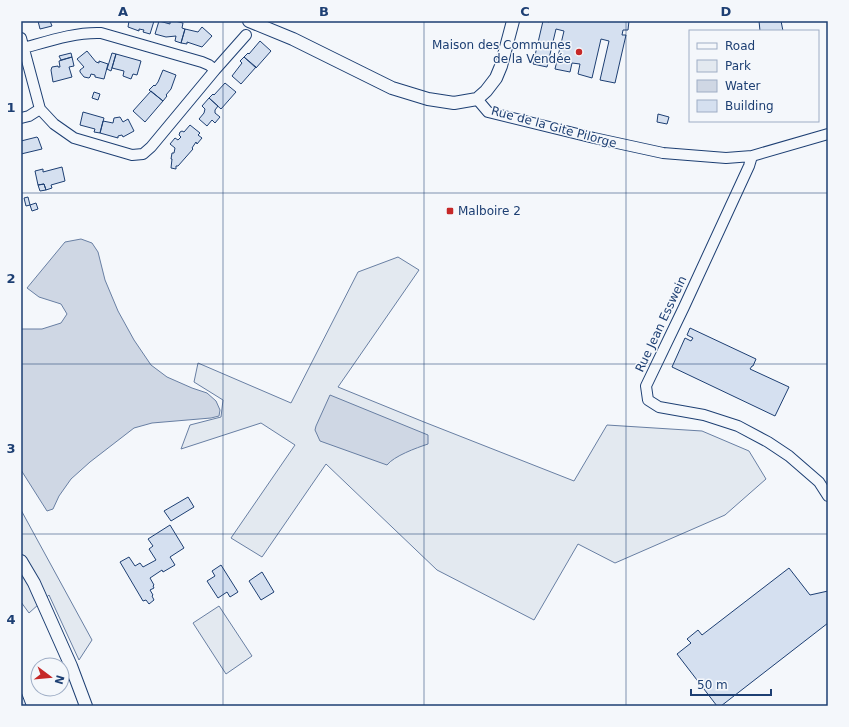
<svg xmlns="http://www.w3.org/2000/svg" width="849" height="727" font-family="'DejaVu Sans',sans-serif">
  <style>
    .green { fill: #e3e9f0; stroke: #687fa3 }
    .water { fill: #cfd7e4; stroke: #687fa3 }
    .building { fill: #d5e0f0; stroke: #1d3f73 }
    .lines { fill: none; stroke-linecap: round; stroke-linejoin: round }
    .minor-casing { stroke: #1d3f73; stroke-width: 12 }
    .tertiary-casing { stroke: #1d3f73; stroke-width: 14 }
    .minor { stroke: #f4f7fb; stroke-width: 10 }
    .tertiary { stroke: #f4f7fb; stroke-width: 12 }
    .grid { fill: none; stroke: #1d3f73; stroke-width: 1; stroke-opacity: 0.55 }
    .poi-dot { fill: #c62828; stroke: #f4f7fb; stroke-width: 1.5 }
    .labels { text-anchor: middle; stroke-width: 3; stroke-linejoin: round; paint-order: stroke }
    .poi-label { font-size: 12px; fill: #1d3f73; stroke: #f4f7fb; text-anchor: end }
    .street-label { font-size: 12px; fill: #1d3f73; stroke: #f4f7fb }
    .neatline { fill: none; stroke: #1d3f73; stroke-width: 1.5 }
    .grid-label { font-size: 13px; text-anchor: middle; font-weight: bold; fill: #1d3f73 }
  </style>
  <rect width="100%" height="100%" fill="#f4f7fb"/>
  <path class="green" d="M 398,257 L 419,270 L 338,387 L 424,422 L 574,481 L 607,425 L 702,431 L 749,451 L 766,479 L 725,515 L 615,563 L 578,544 L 534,620 L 437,570 L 326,464 L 262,557 L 231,538 L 295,445 L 261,423 L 181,449 L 190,425 L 221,417 L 223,400 L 194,382 L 198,363 L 291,403 L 358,272 Z
    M 21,510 L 92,640 L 79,660 L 49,595 L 29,613 L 21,602 Z
    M 219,606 L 252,656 L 226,674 L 193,623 Z"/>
  <path class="water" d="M 81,239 L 92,243 L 98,252 L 105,280 L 118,311 L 134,340 L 151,365 L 167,377 L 192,388 L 207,393 L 216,401 L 220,410 L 219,416 L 211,418 L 152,423 L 134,428 L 90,462 L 71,479 L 59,496 L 53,509 L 47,511 L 21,470 L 21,329 L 42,329 L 61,323 L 67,314 L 61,304 L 39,297 L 27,288 L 65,242 Z
    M 330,395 L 428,435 L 428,444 C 416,448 394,456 387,465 L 320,441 L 315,430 L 316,426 Z"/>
  <path class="building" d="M 38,21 L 50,21 L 52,26 L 40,29 Z
    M 129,21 L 154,21 L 150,34 L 143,32 L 144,30 L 139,29 L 139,31 L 128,27 Z
    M 159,21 L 170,24 L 170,21 L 175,21 L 183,23 L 182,28 L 185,29 L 181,43 L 175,41 L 176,36 L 166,37 L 155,34 Z
    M 543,21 L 547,21 L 549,22 L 549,21 L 629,21 L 628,30 L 623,30 L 622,35 L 626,35 L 615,83 L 600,80 L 609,41 L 601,39 L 592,78 L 578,74 L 580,64 L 572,63 L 570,72 L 555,69 L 564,31 L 556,29 L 547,67 L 533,64 Z
    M 759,21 L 781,21 L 783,31 L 760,31 Z
    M 202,27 L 212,36 L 202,47 L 187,42 L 187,44 L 181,43 L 185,29 L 198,32 Z
    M 260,41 L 271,51 L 256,68 L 244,57 L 248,53 L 249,54 Z
    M 87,51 L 96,62 L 99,63 L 99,61 L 108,64 L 104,79 L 95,77 L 95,75 L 91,74 L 90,77 L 89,78 L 84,77 L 80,72 L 80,70 L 84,67 L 77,59 Z
    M 71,53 L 72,57 L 61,60 L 59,56 Z
    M 112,53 L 116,54 L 111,71 L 107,69 Z
    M 116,54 L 141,61 L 137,75 L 133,74 L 131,79 L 123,76 L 124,71 L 112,68 Z
    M 72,57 L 74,66 L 69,67 L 72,77 L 53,82 L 51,70 L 52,67 L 58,66 L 58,67 L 60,67 L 59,61 Z
    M 244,57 L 256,67 L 241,84 L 232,76 L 242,63 L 240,61 Z
    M 163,70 L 176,75 L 171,89 L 166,95 L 167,96 L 163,101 L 149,90 L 154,85 L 155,86 L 158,82 Z
    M 225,83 L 236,92 L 221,109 L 209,98 L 213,94 L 214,95 Z
    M 151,91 L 163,101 L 145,122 L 133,111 Z
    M 94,92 L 100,94 L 98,100 L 92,98 Z
    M 209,98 L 218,106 L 215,110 L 215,113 L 220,117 L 215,123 L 212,120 L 207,126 L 199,119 L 204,113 L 205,109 L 202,106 Z
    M 83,112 L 104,118 L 100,133 L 94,132 L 95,129 L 80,125 Z
    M 658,114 L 669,117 L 667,124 L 657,122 Z
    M 120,117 L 123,122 L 128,119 L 134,131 L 123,137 L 122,135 L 118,136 L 118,138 L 100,133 L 103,121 L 113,123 L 114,118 Z
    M 190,125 L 200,133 L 198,135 L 202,138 L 197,144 L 196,142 L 192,148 L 193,149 L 178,166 L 176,166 L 176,169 L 171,168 L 172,159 L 171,159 L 172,153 L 174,153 L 175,148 L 170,144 L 175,138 L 178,140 L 181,137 L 179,135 L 180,132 L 182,131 L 184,132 Z
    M 37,137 L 38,138 L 42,149 L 21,154 L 21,141 Z
    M 62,167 L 65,181 L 51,185 L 52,188 L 46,190 L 44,184 L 38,185 L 35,171 L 43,169 L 43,172 Z
    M 44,184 L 46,190 L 40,191 L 38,185 Z
    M 28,197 L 30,205 L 26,206 L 24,198 Z
    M 36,203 L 38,209 L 32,211 L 30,205 Z
    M 690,328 L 756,359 L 753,366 L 752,366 L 750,369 L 789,387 L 775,416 L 672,367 L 685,338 L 691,341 L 693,338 L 687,335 Z
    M 188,497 L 194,507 L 171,521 L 164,511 Z
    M 170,525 L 184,548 L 170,557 L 175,565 L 163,572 L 162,570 L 150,578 L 154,585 L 153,586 L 154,588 L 150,590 L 153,595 L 152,596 L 154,600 L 149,604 L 146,600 L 143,601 L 120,562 L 129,557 L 135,566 L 140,563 L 143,567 L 156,560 L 149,549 L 153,546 L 148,539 Z
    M 221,565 L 238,592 L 230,597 L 227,592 L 218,598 L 207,581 L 215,576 L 212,571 Z
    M 789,568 L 810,595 L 828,591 L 828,623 L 721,706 L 717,706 L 677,654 L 691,643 L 687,639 L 698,630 L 702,635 Z
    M 262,572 L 274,592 L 261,600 L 249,581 Z
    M 21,692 L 26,705 L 25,706 L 21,706 Z"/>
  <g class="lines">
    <g class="minor-casing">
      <path id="minor" d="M 21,38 L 40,109 L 54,124 L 74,138 L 132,155 L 143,154 L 151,147 L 215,70 L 246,35
        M 24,48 C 49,41 75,32 101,33 L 202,62 L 209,65 L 215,70
        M 477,99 L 488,112 L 594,138 L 663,153 L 726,158 L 752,156 L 828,134
        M 21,118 L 29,116 L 40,109
        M 752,156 L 749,166 L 684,307 L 646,386 L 648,400 L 659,407 L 704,415 L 738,426 L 768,442 L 789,456 L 819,482 L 828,496"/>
    </g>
    <g class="tertiary-casing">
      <path id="tertiary" d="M 249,21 L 293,39 L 392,88 L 428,99 L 454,103 L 477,99 L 486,91 L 496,78 L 501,66 L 513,21
        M 21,561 L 34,583 L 71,666 L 86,706"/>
    </g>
    <use href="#minor" class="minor"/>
    <use href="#tertiary" class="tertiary"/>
  </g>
  <path class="grid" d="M 223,21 L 223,706M 424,21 L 424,706M 626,21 L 626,706M 21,193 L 828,193M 21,364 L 828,364M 21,534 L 828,534"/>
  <g class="poi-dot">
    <circle cx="579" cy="52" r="4"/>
    <rect x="446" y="207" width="8" height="8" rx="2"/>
  </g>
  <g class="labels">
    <g class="poi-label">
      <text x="571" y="49">Maison des Communes<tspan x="571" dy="14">de la Vendée</tspan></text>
      <text x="458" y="215" text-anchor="start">Malboire 2</text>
    </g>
    <g class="street-label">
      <text transform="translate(554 127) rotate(15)" y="4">Rue de la Gite Pilorge</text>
      <text transform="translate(661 324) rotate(-65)" y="4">Rue Jean Esswein</text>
    </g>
  </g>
  <rect width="849" height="727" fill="none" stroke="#f4f7fb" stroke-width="44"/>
  <rect x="689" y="30" width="130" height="92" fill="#f4f7fb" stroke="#9eadc5"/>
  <rect x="697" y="43" width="20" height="6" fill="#f4f7fb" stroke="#9eadc5"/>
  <text x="725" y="50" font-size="12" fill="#1d3f73">Road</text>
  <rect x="697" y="60" width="20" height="12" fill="#e3e9f0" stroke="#9eadc5"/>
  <text x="725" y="70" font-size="12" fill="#1d3f73">Park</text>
  <rect x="697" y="80" width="20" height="12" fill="#cfd7e4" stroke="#9eadc5"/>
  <text x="725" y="90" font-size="12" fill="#1d3f73">Water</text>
  <rect x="697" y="100" width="20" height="12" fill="#d5e0f0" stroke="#9eadc5"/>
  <text x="725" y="110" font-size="12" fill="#1d3f73">Building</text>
  <g transform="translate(50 677) rotate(106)"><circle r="19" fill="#f4f7fb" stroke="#9eadc5"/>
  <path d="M0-3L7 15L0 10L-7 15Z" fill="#c62828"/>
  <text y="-6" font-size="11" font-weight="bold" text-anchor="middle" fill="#1d3f73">N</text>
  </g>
  <path d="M691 689v6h80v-6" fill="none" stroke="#1d3f73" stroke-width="2"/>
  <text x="697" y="689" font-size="12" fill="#1d3f73" stroke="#f4f7fb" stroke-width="3" paint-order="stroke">50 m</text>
  <rect x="22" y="22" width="805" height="683" class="neatline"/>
  <g class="grid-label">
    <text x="123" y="16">A</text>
    <text x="324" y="16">B</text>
    <text x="525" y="16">C</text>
    <text x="726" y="16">D</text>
    <text x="11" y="112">1</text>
    <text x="11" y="283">2</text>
    <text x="11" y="453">3</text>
    <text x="11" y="624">4</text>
  </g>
</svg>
